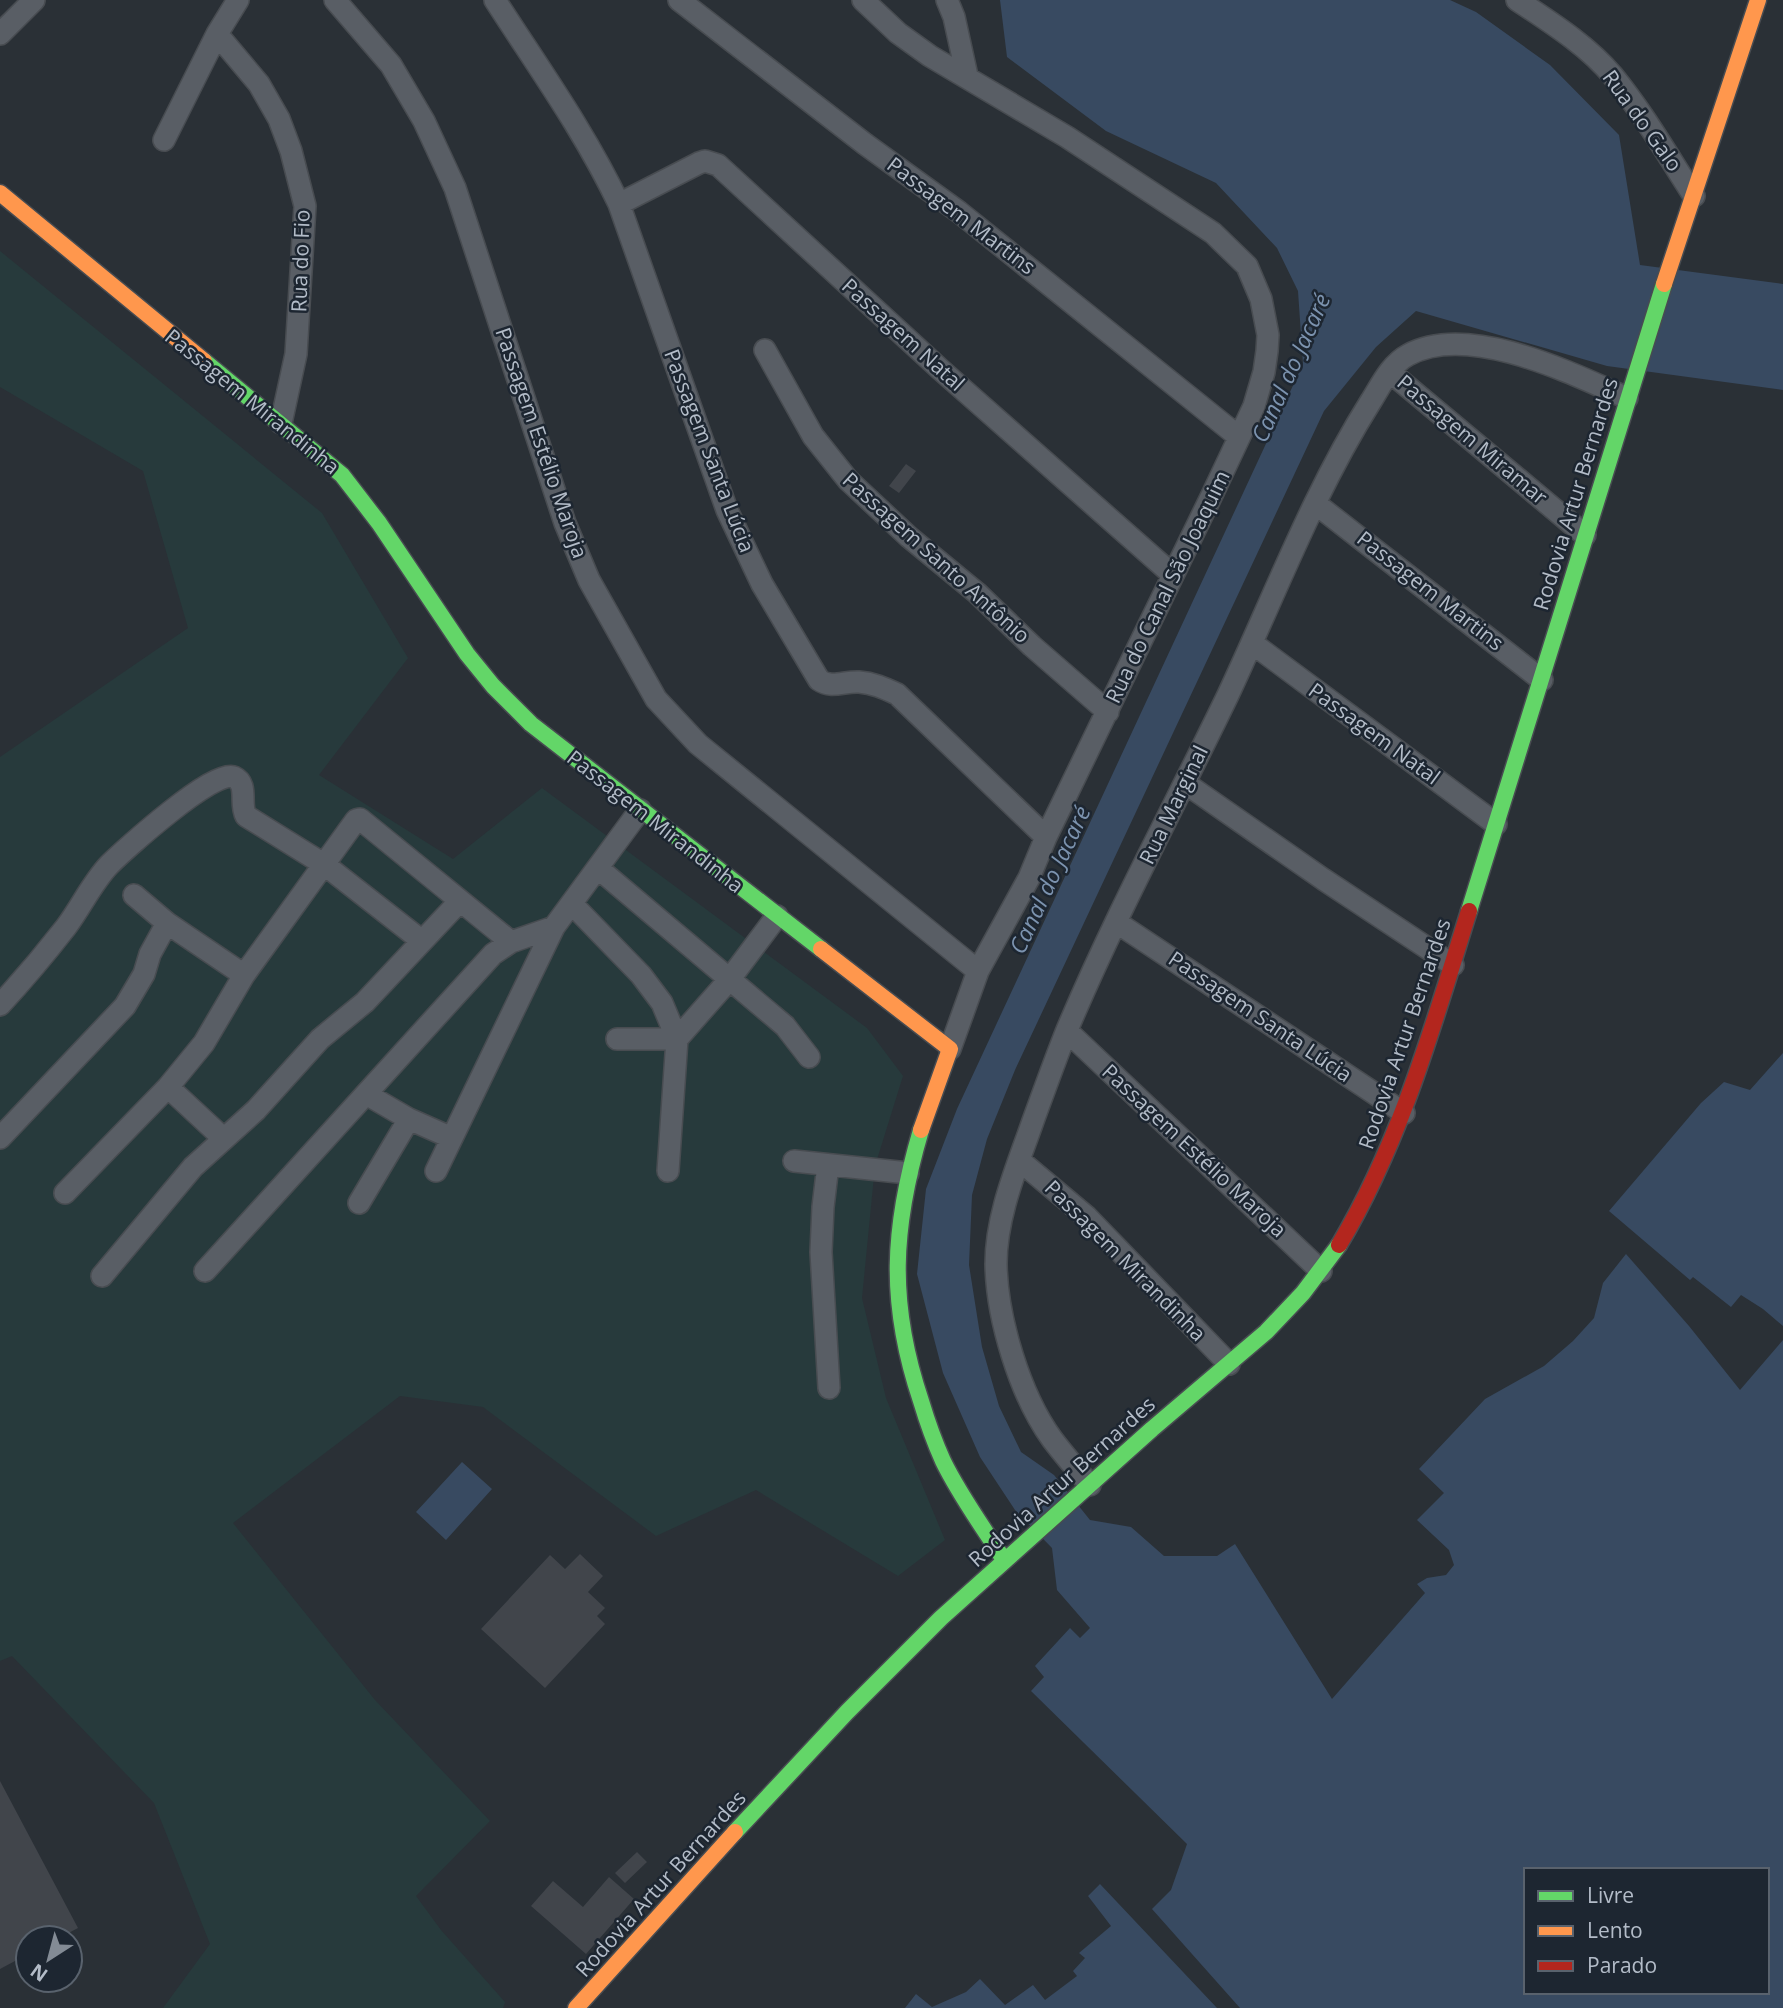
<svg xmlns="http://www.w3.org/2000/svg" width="1783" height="2008" font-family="'Open Sans',sans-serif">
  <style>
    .green { fill: #273a3c }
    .water { fill: #384a61; fill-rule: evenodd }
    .building { fill: #41454b }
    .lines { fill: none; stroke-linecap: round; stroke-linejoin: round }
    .street-casing { stroke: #484c51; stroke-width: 24 }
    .fast-casing { stroke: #484c51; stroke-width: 19 }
    .slow-casing { stroke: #484c51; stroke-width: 19 }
    .jam-casing { stroke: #484c51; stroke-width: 19 }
    .street { stroke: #595e65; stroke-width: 21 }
    .fast { stroke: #63d668; stroke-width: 16 }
    .slow { stroke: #ff974d; stroke-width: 16 }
    .jam { stroke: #b3261e; stroke-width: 16 }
    .labels { text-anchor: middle; stroke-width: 5; stroke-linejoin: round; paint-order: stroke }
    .street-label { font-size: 21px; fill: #b3bcc8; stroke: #1d2631 }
    .water-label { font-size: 23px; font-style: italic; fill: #7c93af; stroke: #1d2631 }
  </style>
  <rect width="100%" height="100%" fill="#2a3036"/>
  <path class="green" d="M 0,251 L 322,513 L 408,658 L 319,775 L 453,859 L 542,788 L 867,1028 L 903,1076 L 875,1166 L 862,1298 L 886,1398 L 945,1540 L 898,1576 L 756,1490 L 656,1536 L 483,1407 L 400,1396 L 233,1523 L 375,1700 L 490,1821 L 416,1896 L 441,1930 L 505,2002 L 503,2008 L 163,2008 L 210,1944 L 154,1803 L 12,1656 L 0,1661 L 0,757 L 188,628 L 143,471 L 0,387 Z"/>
  <path class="water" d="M 1000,0 L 1450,0 L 1476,12 L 1550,65 L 1619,135 L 1640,265 L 1783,284 L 1783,390 L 1607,366 L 1416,311 L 1376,347 L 1324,411 L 1015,1070 L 987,1139 L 972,1195 L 969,1265 L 982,1347 L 999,1406 L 1021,1452 L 1054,1475 L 1090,1520 L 1131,1527 L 1164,1556 L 1217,1556 L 1235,1544 L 1332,1699 L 1425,1593 L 1417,1584 L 1427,1578 L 1446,1575 L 1454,1565 L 1449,1550 L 1417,1520 L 1444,1493 L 1419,1469 L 1485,1399 L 1544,1366 L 1573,1341 L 1594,1318 L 1603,1283 L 1626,1254 L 1689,1326 L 1740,1390 L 1783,1340 L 1783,2008 L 1240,2008 L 1152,1909 L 1171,1890 L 1187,1844 L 1031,1691 L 1044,1677 L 1035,1666 L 1070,1628 L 1080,1638 L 1090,1628 L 1057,1590 L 1052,1548 L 1015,1510 L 980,1457 L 943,1373 L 917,1274 L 926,1189 L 957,1109 L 1303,364 L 1298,291 L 1277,248 L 1216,183 L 1106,131 L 1007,57 ZM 1526,1870 L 1767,1870 L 1767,1992 L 1526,1992 Z
    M 1783,1053 L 1783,1326 L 1763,1309 L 1741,1295 L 1731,1307 L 1693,1277 L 1690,1280 L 1609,1211 L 1701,1103 L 1724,1082 L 1750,1090 Z
    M 462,1462 L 492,1489 L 446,1540 L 416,1512 Z
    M 1100,1884 L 1217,2008 L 905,2008 L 916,1994 L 932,2007 L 966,1992 L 980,1979 L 1005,2005 L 1033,1985 L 1045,2000 L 1077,1976 L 1073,1971 L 1085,1958 L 1079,1953 L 1111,1926 L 1088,1896 Z"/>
  <path class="building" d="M 906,464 L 916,471 L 899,493 L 889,486 Z
    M 580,1554 L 603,1576 L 588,1592 L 605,1608 L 597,1616 L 605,1624 L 545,1688 L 481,1629 L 550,1555 L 565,1569 Z
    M 0,1781 L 78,1928 L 59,1938 L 28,1938 L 28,1954 L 0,1969 Z
    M 637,1852 L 647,1862 L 625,1883 L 615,1873 Z
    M 609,1877 L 634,1899 L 586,1954 L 531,1906 L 553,1881 L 583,1907 Z"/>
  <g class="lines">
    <g class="street-casing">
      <path id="street" d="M 335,0 L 391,65 L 424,121 L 455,188 L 565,523 L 589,580 L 656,699 L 698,744 L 978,971
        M 495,0 C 538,67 585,132 619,204 L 727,510 L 762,584 L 819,680 C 832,689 844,681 859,682 C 873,683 884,688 897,694 L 1046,837
        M 679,0 L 865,144 L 959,212 L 1239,437
        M 863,0 L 898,33 L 930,56 L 1067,137 L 1213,233 L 1247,266 L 1261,299 L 1268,335 L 1267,351 L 1264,372 L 1254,406 L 1212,495 L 1046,837 L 1029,878 L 978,971 L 950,1049
        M 947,0 L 954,17 L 967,76
        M 1517,0 C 1550,22 1587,45 1613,76 C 1644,114 1668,156 1694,196
        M 0,34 L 34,0
        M 217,34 L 259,84 L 279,119 L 291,151 L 305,206 L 296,354 L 281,423
        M 164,140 L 217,34 L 238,0
        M 619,204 L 699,163 L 705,161 L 718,165 L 941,370 L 1173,575
        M 765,350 L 813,436 L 848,480 L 909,537 L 977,593 L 1032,646 L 1108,712
        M 1390,372 L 1585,535
        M 1316,504 L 1542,680
        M 1252,643 L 1496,824
        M 1185,783 L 1323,879 L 1453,965
        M 599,869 L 785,1026 L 809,1057
        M 134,895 L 167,923 L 244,975
        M 572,904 L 641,975 L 662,1003 L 677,1039 L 617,1039
        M 1116,922 L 1404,1113
        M 0,1005 C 23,980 45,954 66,927 C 81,907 92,883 109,865 C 125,849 215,768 234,777 C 249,784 239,804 246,816 L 325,865 L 422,941
        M 1067,1031 L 1321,1271
        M 168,1087 L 224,1139
        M 366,1094 L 409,1119 L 452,1138
        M 0,1138 L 125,1006 L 144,974 L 150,954 L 167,923
        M 1019,1160 L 1087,1217 L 1229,1364
        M 794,1161 L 908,1173
        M 828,1165 L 823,1207 L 821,1252 L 829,1388
        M 436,1171 L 554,927 L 640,810
        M 668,1171 L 677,1039 L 729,980 L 777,916
        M 65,1193 L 168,1087 L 204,1043 L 244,975 L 356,820 L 360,819 L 511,942
        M 359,1203 L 409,1119
        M 205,1271 L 493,954 L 511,942 L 554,927
        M 102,1276 L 193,1167 L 256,1110 L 320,1039 L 365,1002 L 460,901
        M 1090,1485 C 1077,1470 1064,1455 1052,1439 C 1020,1395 997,1319 996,1264 C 996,1215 1017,1167 1033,1121 C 1044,1091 1055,1060 1067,1030 C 1115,916 1174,807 1228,695 C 1274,597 1313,493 1371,401 C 1381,385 1391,364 1408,355 C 1468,322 1571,373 1627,398"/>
    </g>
    <g class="fast-casing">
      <path id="fast" d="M 204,361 L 342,475 L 379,523 L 467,654 L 493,686 L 531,724 L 821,949
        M 1469,911 L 1664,284
        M 921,1130 C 892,1228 888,1303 921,1401 C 927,1421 934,1441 943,1461 C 960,1496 983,1527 1004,1560
        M 735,1832 L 847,1712 L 941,1618 L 1152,1429 L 1266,1332 L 1303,1293 L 1339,1245"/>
    </g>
    <g class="slow-casing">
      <path id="slow" d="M 0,193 L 204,361
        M 1664,284 L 1758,0
        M 821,949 L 950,1049 L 921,1130
        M 576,2008 L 735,1832"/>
    </g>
    <g class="jam-casing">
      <path id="jam" d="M 1339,1245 C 1401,1141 1433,1026 1469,911"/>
    </g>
    <use href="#street" class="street"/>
    <use href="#fast" class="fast"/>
    <use href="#slow" class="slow"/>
    <use href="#jam" class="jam"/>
  </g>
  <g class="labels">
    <g class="street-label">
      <text transform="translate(1642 121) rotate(54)" y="7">Rua do Galo</text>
      <text transform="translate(961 216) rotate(37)" y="7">Passagem Martins</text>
      <text transform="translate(301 261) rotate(-88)" y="7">Rua do Fio</text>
      <text transform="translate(903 335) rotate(42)" y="7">Passagem Natal</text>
      <text transform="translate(252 402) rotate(39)" y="7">Passagem Mirandinha</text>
      <text transform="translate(1472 440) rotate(40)" y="7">Passagem Miramar</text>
      <text transform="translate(541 443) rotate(71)" y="7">Passagem Estélio Maroja</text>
      <text transform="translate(709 451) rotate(69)" y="7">Passagem Santa Lúcia</text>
      <text transform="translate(1576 494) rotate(-73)" y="7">Rodovia Artur Bernardes</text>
      <text transform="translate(936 558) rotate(42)" y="7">Passagem Santo Antônio</text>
      <text transform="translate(1168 587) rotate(-64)" y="7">Rua do Canal São Joaquim</text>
      <text transform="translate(1430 591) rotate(38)" y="7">Passagem Martins</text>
      <text transform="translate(1374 734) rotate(36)" y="7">Passagem Natal</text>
      <text transform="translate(1174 805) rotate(-64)" y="7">Rua Marginal</text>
      <text transform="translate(655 822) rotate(38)" y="7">Passagem Mirandinha</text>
      <text transform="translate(1260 1017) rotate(34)" y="7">Passagem Santa Lúcia</text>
      <text transform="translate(1405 1034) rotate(-71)" y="7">Rodovia Artur Bernardes</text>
      <text transform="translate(1194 1151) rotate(43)" y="7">Passagem Estélio Maroja</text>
      <text transform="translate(1125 1261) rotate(45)" y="7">Passagem Mirandinha</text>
      <text transform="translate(1062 1482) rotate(-42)" y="7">Rodovia Artur Bernardes</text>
      <text transform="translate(661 1884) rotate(-48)" y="7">Rodovia Artur Bernardes</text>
    </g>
    <g class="water-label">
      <text transform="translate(1291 368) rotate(-66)" y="8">Canal do Jacaré</text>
      <text transform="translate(1050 880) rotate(-65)" y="8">Canal do Jacaré</text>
    </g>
  </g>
  <rect x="1524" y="1868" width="245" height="126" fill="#1d2631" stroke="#59626d" stroke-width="2"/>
  <rect x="1538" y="1891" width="35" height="10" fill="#63d668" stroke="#59626d" stroke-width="2"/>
  <text x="1587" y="1903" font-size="21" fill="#b3bcc8">Livre</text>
  <rect x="1538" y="1926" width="35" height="10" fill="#ff974d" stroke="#59626d" stroke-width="2"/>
  <text x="1587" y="1938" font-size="21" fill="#b3bcc8">Lento</text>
  <rect x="1538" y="1961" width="35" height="10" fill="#b3261e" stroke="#59626d" stroke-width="2"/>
  <text x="1587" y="1973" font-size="21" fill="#b3bcc8">Parado</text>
  <g transform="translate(49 1959) rotate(216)"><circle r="33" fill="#1d2631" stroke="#59626d" stroke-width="2"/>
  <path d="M0-5L12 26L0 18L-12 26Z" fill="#838b95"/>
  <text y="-10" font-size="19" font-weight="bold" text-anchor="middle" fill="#b3bcc8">N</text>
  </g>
</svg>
